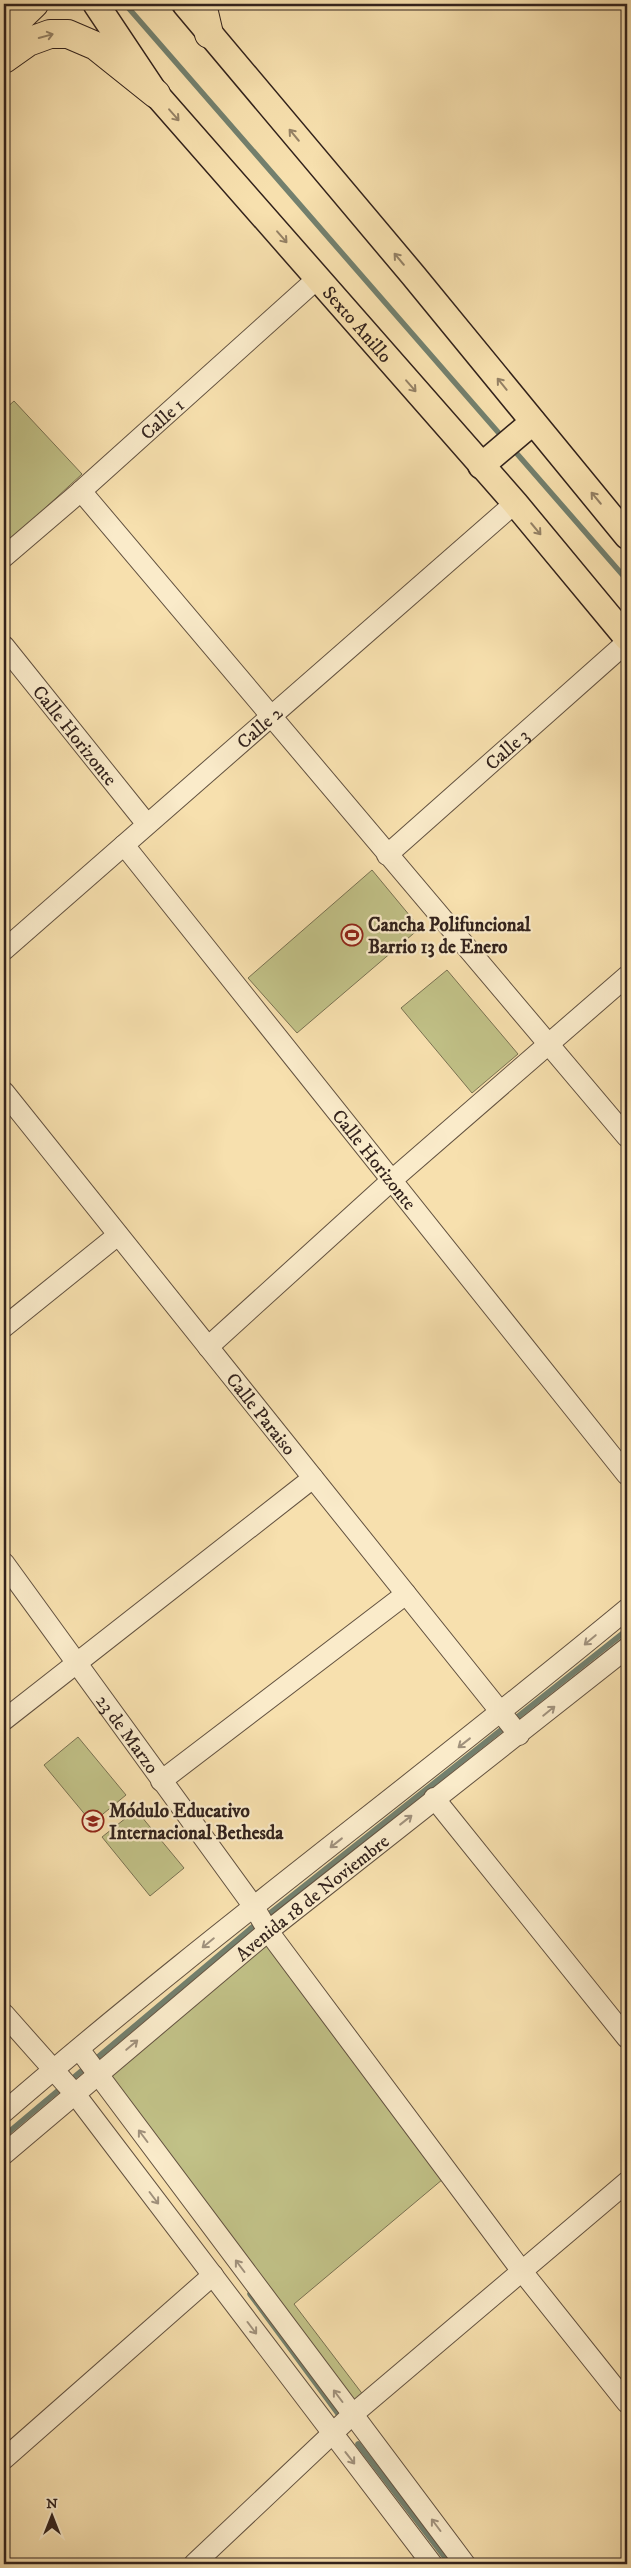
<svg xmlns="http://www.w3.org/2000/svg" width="631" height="2568" font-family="'IM FELL DW Pica',serif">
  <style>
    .green { fill: #c1c187; stroke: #7a7252 }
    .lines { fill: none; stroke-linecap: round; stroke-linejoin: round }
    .stream { stroke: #73806e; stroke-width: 5.5 }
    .minor-casing { stroke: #635240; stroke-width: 22 }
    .major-casing { stroke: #32221c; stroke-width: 28 }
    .highway-casing { stroke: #32221c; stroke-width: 30 }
    .minor { stroke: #faebca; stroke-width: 20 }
    .major { stroke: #f7e0ae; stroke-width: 25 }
    .highway { stroke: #f7e0ae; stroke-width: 28 }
    .oneway { stroke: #948165 }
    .oneway2 { stroke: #a0917c }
    .labels { text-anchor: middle; stroke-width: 4.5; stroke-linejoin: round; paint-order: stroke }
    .street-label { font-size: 19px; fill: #32221c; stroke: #faebca }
    .poi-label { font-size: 19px; font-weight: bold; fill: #32221c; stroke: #faebca; text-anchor: start }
  </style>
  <rect width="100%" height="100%" fill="#f7e0ae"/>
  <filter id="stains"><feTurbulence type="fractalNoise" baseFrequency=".004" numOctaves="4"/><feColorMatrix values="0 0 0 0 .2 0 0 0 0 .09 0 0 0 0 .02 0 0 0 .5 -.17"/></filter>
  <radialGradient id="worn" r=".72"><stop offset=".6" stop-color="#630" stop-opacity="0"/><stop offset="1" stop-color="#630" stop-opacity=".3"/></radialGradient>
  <path class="green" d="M 14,401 L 82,474 L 4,546 L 4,410 Z
    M 372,870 L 420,928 L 297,1033 L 248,978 Z
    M 447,970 L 518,1054 L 472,1093 L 401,1008 Z
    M 78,1737 L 126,1795 L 92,1823 L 44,1765 Z
    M 136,1810 L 184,1868 L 150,1896 L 102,1837 Z
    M 258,1932 L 449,2174 L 294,2304 L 364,2396 L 349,2409 L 103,2073 Z"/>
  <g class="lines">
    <path class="stream" d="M 125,4 L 504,439
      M 512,448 L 627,580
      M 4,2136 L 250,1929 L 627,1630
      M 250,2294 L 342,2419
      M 358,2444 L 450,2564"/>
    <g class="minor-casing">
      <g id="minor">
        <path d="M 81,491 L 627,1137"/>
        <path id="s1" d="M 4,557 L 81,491 L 318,278"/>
        <path id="s2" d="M 4,646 L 146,823"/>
        <path id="s3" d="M 124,845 L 627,1475"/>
        <path id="s4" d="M 387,855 L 627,642"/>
        <path id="s5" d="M 4,950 L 515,503"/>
        <path id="s6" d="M 4,1092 L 519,1735"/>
        <path d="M 4,1327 L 118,1235"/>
        <path d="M 208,1347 L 392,1180 L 627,976"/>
        <path id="s7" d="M 4,1563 L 254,1907 L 268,1931 L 521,2270 L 627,2403"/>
        <path d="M 4,1720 L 313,1478"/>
        <path d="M 161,1781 L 406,1594"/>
        <path d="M 434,1798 L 627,2038"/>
        <path d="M 4,2014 L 75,2094 L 432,2564"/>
        <path d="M 79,2049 L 465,2564"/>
        <path d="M 4,2112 C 206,1937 422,1779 627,1609"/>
        <path id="s8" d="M 4,2154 L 268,1931 L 627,1648"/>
        <path d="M 4,2459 L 213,2275"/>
        <path d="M 194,2564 L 352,2415 L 627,2182"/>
      </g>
    </g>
    <g class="major-casing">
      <g id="major">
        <path id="s9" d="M 96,4 L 156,94 L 515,503 L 627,638"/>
        <path d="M 185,4 L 413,275 L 627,536"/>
        <path d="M 481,466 L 533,422"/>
      </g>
    </g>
    <g class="highway-casing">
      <path id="highway" d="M 202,4 L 209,34
        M 4,33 L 34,4
        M 4,59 L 28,42 L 50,34 L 68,34 L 96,46 L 156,94"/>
    </g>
    <use href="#minor" class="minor"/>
    <use href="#major" class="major"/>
    <use href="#highway" class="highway"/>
  </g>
  <defs><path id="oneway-shaft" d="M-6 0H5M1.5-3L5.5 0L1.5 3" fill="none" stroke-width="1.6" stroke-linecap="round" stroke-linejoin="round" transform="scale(1.25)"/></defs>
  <g class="oneway">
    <use href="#oneway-shaft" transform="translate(46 36) rotate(-15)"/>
    <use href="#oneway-shaft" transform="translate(174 115) rotate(49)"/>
    <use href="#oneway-shaft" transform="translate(294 135) rotate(-130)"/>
    <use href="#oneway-shaft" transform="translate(282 237) rotate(49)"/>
    <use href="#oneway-shaft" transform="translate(399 259) rotate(-130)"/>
    <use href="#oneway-shaft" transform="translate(502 384) rotate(-129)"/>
    <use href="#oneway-shaft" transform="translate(411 386) rotate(49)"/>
    <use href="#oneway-shaft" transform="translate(596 498) rotate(-130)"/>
    <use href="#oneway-shaft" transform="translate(536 529) rotate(50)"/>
  </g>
  <g class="oneway2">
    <use href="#oneway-shaft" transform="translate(590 1640) rotate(140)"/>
    <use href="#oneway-shaft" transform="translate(549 1711) rotate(-39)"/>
    <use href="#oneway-shaft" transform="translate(464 1743) rotate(142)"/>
    <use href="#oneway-shaft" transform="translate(406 1820) rotate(-38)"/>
    <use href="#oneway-shaft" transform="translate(336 1843) rotate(142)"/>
    <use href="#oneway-shaft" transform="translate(208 1943) rotate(141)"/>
    <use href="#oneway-shaft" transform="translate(132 2045) rotate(-40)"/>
    <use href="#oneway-shaft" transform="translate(143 2136) rotate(-127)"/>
    <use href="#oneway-shaft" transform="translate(154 2198) rotate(53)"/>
    <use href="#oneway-shaft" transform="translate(240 2266) rotate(-127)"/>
    <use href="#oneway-shaft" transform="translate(252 2328) rotate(53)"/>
    <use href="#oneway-shaft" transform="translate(338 2396) rotate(-127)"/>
    <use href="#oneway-shaft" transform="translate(350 2458) rotate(52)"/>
    <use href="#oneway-shaft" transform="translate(436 2525) rotate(-127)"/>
  </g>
  <defs>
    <g id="stadium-ring" transform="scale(1.125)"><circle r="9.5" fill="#faebca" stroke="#8f2418" stroke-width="1.5"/><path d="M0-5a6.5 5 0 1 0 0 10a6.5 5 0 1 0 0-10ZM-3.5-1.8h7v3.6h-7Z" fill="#8f2418"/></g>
    <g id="school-ring" transform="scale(1.125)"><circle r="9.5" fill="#faebca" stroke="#8f2418" stroke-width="1.5"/><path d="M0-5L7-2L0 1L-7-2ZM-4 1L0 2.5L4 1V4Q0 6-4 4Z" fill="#8f2418"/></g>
  </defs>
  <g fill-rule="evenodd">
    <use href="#stadium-ring" x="352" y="935"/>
    <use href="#school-ring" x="93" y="1821"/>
  </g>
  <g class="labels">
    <g class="street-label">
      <text dy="7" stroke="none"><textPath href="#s9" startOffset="414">Sexto Anillo</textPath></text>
      <text dy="7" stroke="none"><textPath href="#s1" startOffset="210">Calle 1</textPath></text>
      <text dy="7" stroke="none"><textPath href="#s5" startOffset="339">Calle 2</textPath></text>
      <text dy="7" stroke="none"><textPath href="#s2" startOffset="114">Calle Horizonte</textPath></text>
      <text dy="7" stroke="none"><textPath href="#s4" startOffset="160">Calle 3</textPath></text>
      <text dy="7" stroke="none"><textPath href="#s3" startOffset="402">Calle Horizonte</textPath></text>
      <text dy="7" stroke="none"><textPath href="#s6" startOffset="412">Calle Paraiso</textPath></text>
      <text dy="7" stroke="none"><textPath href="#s7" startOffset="211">23 de Marzo</textPath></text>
      <text dy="7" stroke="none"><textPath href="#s8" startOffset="401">Avenida 18 de Noviembre</textPath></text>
    </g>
    <g class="poi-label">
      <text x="368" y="931">Cancha Polifuncional<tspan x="368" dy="22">Barrio 13 de Enero</tspan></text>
      <text x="109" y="1817">Módulo Educativo<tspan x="109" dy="22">Internacional Bethesda</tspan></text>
    </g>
  </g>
  <rect width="631" height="2568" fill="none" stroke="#f7e0ae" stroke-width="20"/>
  <rect x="5" y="5" width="621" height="2558" fill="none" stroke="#32221c" stroke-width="2.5"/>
  <rect x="10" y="10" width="611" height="2548" fill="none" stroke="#32221c"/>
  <g transform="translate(52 2516)" stroke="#faebca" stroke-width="4" paint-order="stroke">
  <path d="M0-4L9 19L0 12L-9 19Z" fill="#32221c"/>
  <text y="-8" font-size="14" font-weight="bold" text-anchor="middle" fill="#32221c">N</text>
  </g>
  <rect width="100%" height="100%" filter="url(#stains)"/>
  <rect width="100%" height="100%" fill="url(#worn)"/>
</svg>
